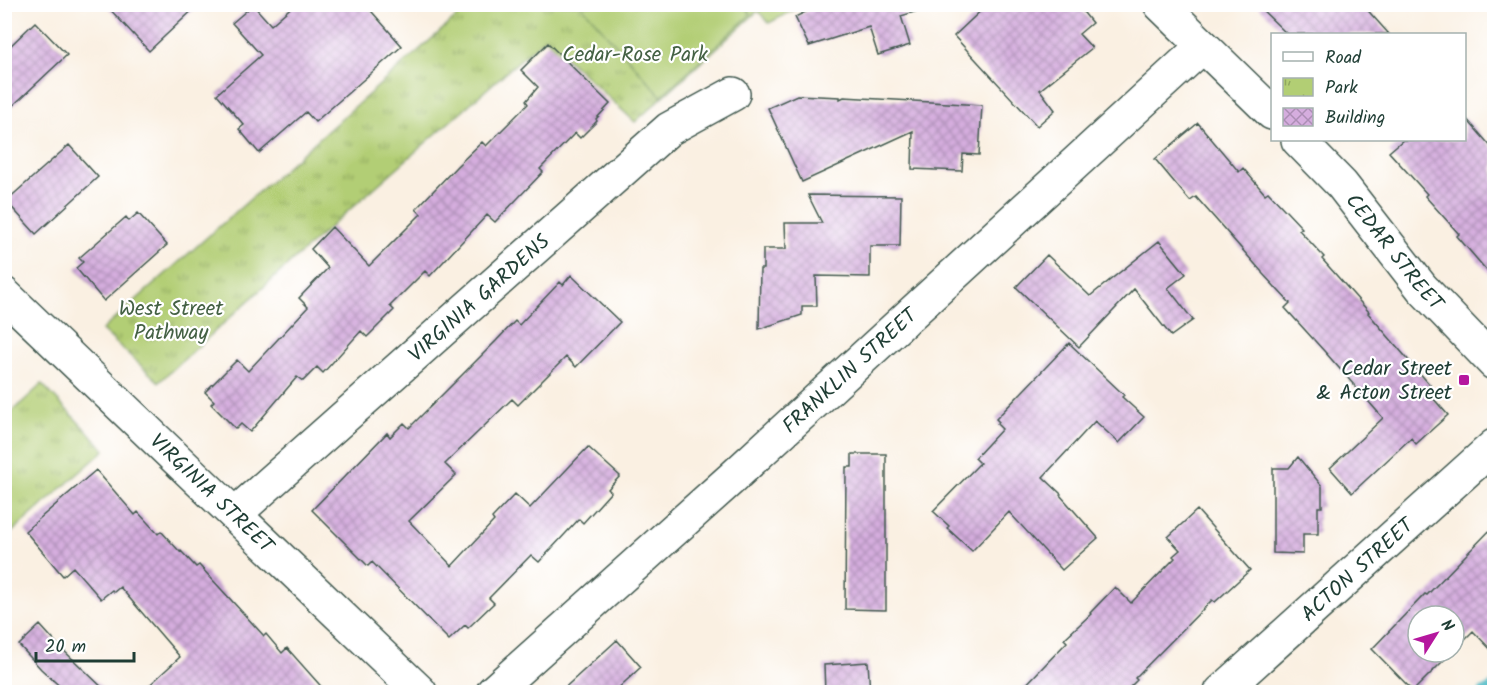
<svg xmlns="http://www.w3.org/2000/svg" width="1499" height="697" font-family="Kalam,sans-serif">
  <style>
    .park { fill: url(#park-tufts); stroke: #688654; stroke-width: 1.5 }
    .garden { fill: #b2ce74; stroke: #688654; stroke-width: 1.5 }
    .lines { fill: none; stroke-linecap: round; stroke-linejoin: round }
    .stream { stroke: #4dbbc6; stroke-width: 9 }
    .building { fill: url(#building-cross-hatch) }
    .minor-casing { stroke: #40584e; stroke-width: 36 }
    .minor { stroke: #fff; stroke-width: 33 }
    .poi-dot { fill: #b5179e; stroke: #fff; stroke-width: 2 }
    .labels { text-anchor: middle; stroke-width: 4.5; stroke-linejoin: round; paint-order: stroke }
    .park-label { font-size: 21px; fill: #446144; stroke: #fff }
    .street-label { font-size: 21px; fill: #1f3d34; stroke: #fff }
    .poi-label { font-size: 21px; fill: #1f3d34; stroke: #fff; text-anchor: end }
  </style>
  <defs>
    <pattern id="park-tufts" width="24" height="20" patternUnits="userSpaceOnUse" patternTransform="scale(1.5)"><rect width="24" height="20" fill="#b2ce74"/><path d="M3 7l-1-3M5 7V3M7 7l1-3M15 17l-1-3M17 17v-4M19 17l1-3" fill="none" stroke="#90a860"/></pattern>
    <pattern id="building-cross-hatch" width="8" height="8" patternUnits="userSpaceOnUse" patternTransform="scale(1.5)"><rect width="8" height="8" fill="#d5adde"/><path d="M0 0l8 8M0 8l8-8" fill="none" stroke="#ac8eb5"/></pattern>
  </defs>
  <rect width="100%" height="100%" fill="#fff"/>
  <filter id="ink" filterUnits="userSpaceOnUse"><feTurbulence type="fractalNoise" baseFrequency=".0167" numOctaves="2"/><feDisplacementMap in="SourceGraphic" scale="12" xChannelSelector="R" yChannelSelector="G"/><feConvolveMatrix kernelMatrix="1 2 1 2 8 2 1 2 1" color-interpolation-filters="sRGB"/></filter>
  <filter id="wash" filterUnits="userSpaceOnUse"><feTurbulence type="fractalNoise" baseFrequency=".008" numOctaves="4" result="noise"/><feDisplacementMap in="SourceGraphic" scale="24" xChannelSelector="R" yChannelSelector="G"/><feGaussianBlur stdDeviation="1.35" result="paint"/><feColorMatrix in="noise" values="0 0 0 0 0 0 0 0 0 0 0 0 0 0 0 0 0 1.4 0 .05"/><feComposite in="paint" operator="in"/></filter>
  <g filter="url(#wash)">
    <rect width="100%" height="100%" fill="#faf0e2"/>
    <path class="park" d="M 794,4 L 798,8 L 769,23 L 758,11 L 635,122 L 545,38 L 331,226 L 159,382 L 102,330 L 470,5 Z
      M 42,384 L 105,450 L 5,538 L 5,418 Z"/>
    <path class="garden" d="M 581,5 L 743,5 L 751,14 L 661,96 Z"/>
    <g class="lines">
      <path class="stream" d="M 1483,692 L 1494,686"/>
    </g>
    <g id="blocks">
      <path class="building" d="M 105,4 L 199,4 L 149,51 Z
        M 295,4 L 365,4 L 402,46 L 315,122 L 306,112 L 259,153 L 239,129 L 244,125 L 217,94 L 261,55 L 232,23 L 253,5 L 271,25 Z
        M 822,4 L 920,4 L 921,10 L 901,16 L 910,45 L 878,55 L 869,27 L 809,46 L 795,17 Z
        M 988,4 L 1077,4 L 1092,23 L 1079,34 L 1092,48 L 1040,90 L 1055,110 L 1037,126 L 954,36 Z
        M 1256,4 L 1362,4 L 1389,34 L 1287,34 Z
        M 35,22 L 67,55 L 4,114 L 4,52 Z
        M 548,43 L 610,104 L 596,119 L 597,121 L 580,138 L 575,133 L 540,169 L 543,172 L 495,222 L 487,215 L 430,276 L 425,271 L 390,306 L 394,310 L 367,337 L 361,331 L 323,373 L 317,367 L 303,381 L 297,377 L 250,432 L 241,424 L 236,429 L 211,404 L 214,401 L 205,392 L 237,360 L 248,371 L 308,307 L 299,298 L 328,268 L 311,249 L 332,227 L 369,266 L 421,214 L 416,209 L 457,166 L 482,142 L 486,146 L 528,104 L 526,101 L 538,87 L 521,70 Z
        M 797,95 L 840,97 L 840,99 L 844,97 L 982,105 L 979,155 L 963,154 L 962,171 L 912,169 L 913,131 L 802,182 L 768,108 Z
        M 1464,116 L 1494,150 L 1494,279 L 1457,236 L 1459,234 L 1425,196 L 1427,194 L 1389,152 L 1403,140 L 1464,140 Z
        M 1198,123 L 1239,172 L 1243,168 L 1265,194 L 1268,192 L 1302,228 L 1299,230 L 1324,257 L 1322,259 L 1369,312 L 1368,313 L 1430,385 L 1429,386 L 1436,394 L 1432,397 L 1448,415 L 1416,444 L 1411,438 L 1352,493 L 1330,468 L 1383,418 L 1325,352 L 1285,308 L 1290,303 L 1262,273 L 1262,272 L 1196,197 L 1190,201 L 1155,159 Z
        M 69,145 L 98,177 L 36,234 L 6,201 Z
        M 808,195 L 901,196 L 900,246 L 870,246 L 870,277 L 816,276 L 817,306 L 802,306 L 802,315 L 759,329 L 760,269 L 763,269 L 763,249 L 786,249 L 785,223 L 822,223 Z
        M 138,213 L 167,245 L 104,301 L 76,268 L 83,262 L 79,258 L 126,217 L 129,221 Z
        M 1159,241 L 1186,274 L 1168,288 L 1193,320 L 1171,336 L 1134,289 L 1079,347 L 1016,287 L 1047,255 L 1090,296 Z
        M 571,275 L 620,322 L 576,367 L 566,357 L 518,405 L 512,399 L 445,464 L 456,475 L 409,521 L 452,566 L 494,521 L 492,518 L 515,494 L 530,508 L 588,447 L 620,476 L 608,489 L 611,492 L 583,523 L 579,519 L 539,562 L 531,555 L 489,598 L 494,603 L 468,628 L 465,625 L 449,640 L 372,562 L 368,566 L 312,510 L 387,433 L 390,437 L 404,423 L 409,428 L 496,341 L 515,321 L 519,325 L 560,282 L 563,285 Z
        M 1069,343 L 1124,395 L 1122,397 L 1144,417 L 1119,443 L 1095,421 L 1043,477 L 1061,494 L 1060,495 L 1098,538 L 1062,570 L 1009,512 L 972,551 L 947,528 L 949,526 L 933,511 L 980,463 L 975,458 L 1002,429 L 997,424 L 999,422 L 996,419 Z
        M 852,454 L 886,454 L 886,610 L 845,609 L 846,467 L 852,467 Z
        M 1298,457 L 1322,486 L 1322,507 L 1318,507 L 1318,534 L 1303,534 L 1303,554 L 1273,553 L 1273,468 L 1289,468 Z
        M 96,470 L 135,515 L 138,512 L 158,534 L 161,531 L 180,552 L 181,551 L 196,567 L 199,565 L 264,636 L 266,634 L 282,653 L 287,648 L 327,693 L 141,693 L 180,657 L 120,587 L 114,592 L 112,590 L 101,599 L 73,567 L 63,576 L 25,531 Z
        M 1197,510 L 1250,570 L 1215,602 L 1212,600 L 1135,678 L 1137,680 L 1124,693 L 1018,693 L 1067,642 L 1064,639 L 1091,614 L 1090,613 L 1115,587 L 1131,603 L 1175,558 L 1173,556 L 1180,550 L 1168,537 Z
        M 1494,526 L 1494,653 L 1473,631 L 1454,650 L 1454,616 L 1418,616 L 1418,652 L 1452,652 L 1413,691 L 1372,649 L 1425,594 L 1427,595 Z
        M 40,625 L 59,646 L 108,693 L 67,693 L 41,669 L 19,645 Z
        M 617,640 L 641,667 L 613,693 L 559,693 Z
        M 868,662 L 870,693 L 825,693 L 824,665 Z"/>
    </g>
  </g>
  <g filter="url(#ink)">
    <use href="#blocks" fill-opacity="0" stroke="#40584e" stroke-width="1.5"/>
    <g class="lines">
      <g class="minor-casing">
        <g id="minor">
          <path d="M 1160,4 L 1272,113"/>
          <path id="s1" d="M 1298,140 L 1342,185 L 1422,288 L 1494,363"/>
          <path id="s2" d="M 4,294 L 420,692"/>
          <path id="s3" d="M 235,514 L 669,129 L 733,94"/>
          <path id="s4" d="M 493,692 L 732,478 L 1203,46"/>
          <path id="s5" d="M 1221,692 L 1494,446"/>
        </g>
      </g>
      <use href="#minor" class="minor"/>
    </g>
  </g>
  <rect class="poi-dot" x="1458" y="374" width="12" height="12" rx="3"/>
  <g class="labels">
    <g class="park-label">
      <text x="635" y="61">Cedar-Rose Park</text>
      <text x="171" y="315">West Street<tspan x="171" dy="24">Pathway</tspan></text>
    </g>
    <g class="street-label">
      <text dy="7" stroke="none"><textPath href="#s1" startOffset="148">CEDAR STREET</textPath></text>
      <text dy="7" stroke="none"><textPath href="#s3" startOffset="326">VIRGINIA GARDENS</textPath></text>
      <text dy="7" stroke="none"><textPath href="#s4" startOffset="480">FRANKLIN STREET</textPath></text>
      <text dy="7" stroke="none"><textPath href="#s2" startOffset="288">VIRGINIA STREET</textPath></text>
      <text dy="7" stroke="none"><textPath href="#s5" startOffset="183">ACTON STREET</textPath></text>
    </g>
    <g class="poi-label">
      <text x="1452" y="375">Cedar Street<tspan x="1452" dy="24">&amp; Acton Street</tspan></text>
    </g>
  </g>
  <rect width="1499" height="697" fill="none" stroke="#fff" stroke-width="24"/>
  <rect x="1271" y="33" width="195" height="108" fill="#ffffff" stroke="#a5b1ae" stroke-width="1.5"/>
  <rect x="1283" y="52" width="30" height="9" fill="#ffffff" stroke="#a5b1ae" stroke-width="1.5"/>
  <text x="1325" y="63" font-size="18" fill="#1f3d34">Road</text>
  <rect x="1283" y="78" width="30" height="18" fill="url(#park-tufts)" stroke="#a5b1ae" stroke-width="1.5"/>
  <text x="1325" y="93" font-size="18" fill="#1f3d34">Park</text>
  <rect x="1283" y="108" width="30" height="18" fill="url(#building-cross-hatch)" stroke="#a5b1ae" stroke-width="1.5"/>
  <text x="1325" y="123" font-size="18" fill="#1f3d34">Building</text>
  <g transform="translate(1436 634) rotate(53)"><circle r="28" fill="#ffffff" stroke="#a5b1ae" stroke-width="1.5"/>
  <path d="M0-4.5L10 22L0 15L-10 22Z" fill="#b5179e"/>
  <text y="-9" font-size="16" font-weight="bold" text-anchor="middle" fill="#1f3d34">N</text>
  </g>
  <path d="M36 652v9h98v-9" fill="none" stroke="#1f3d34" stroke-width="3"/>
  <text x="45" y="652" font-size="18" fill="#1f3d34" stroke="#ffffff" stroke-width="4.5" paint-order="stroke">20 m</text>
</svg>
